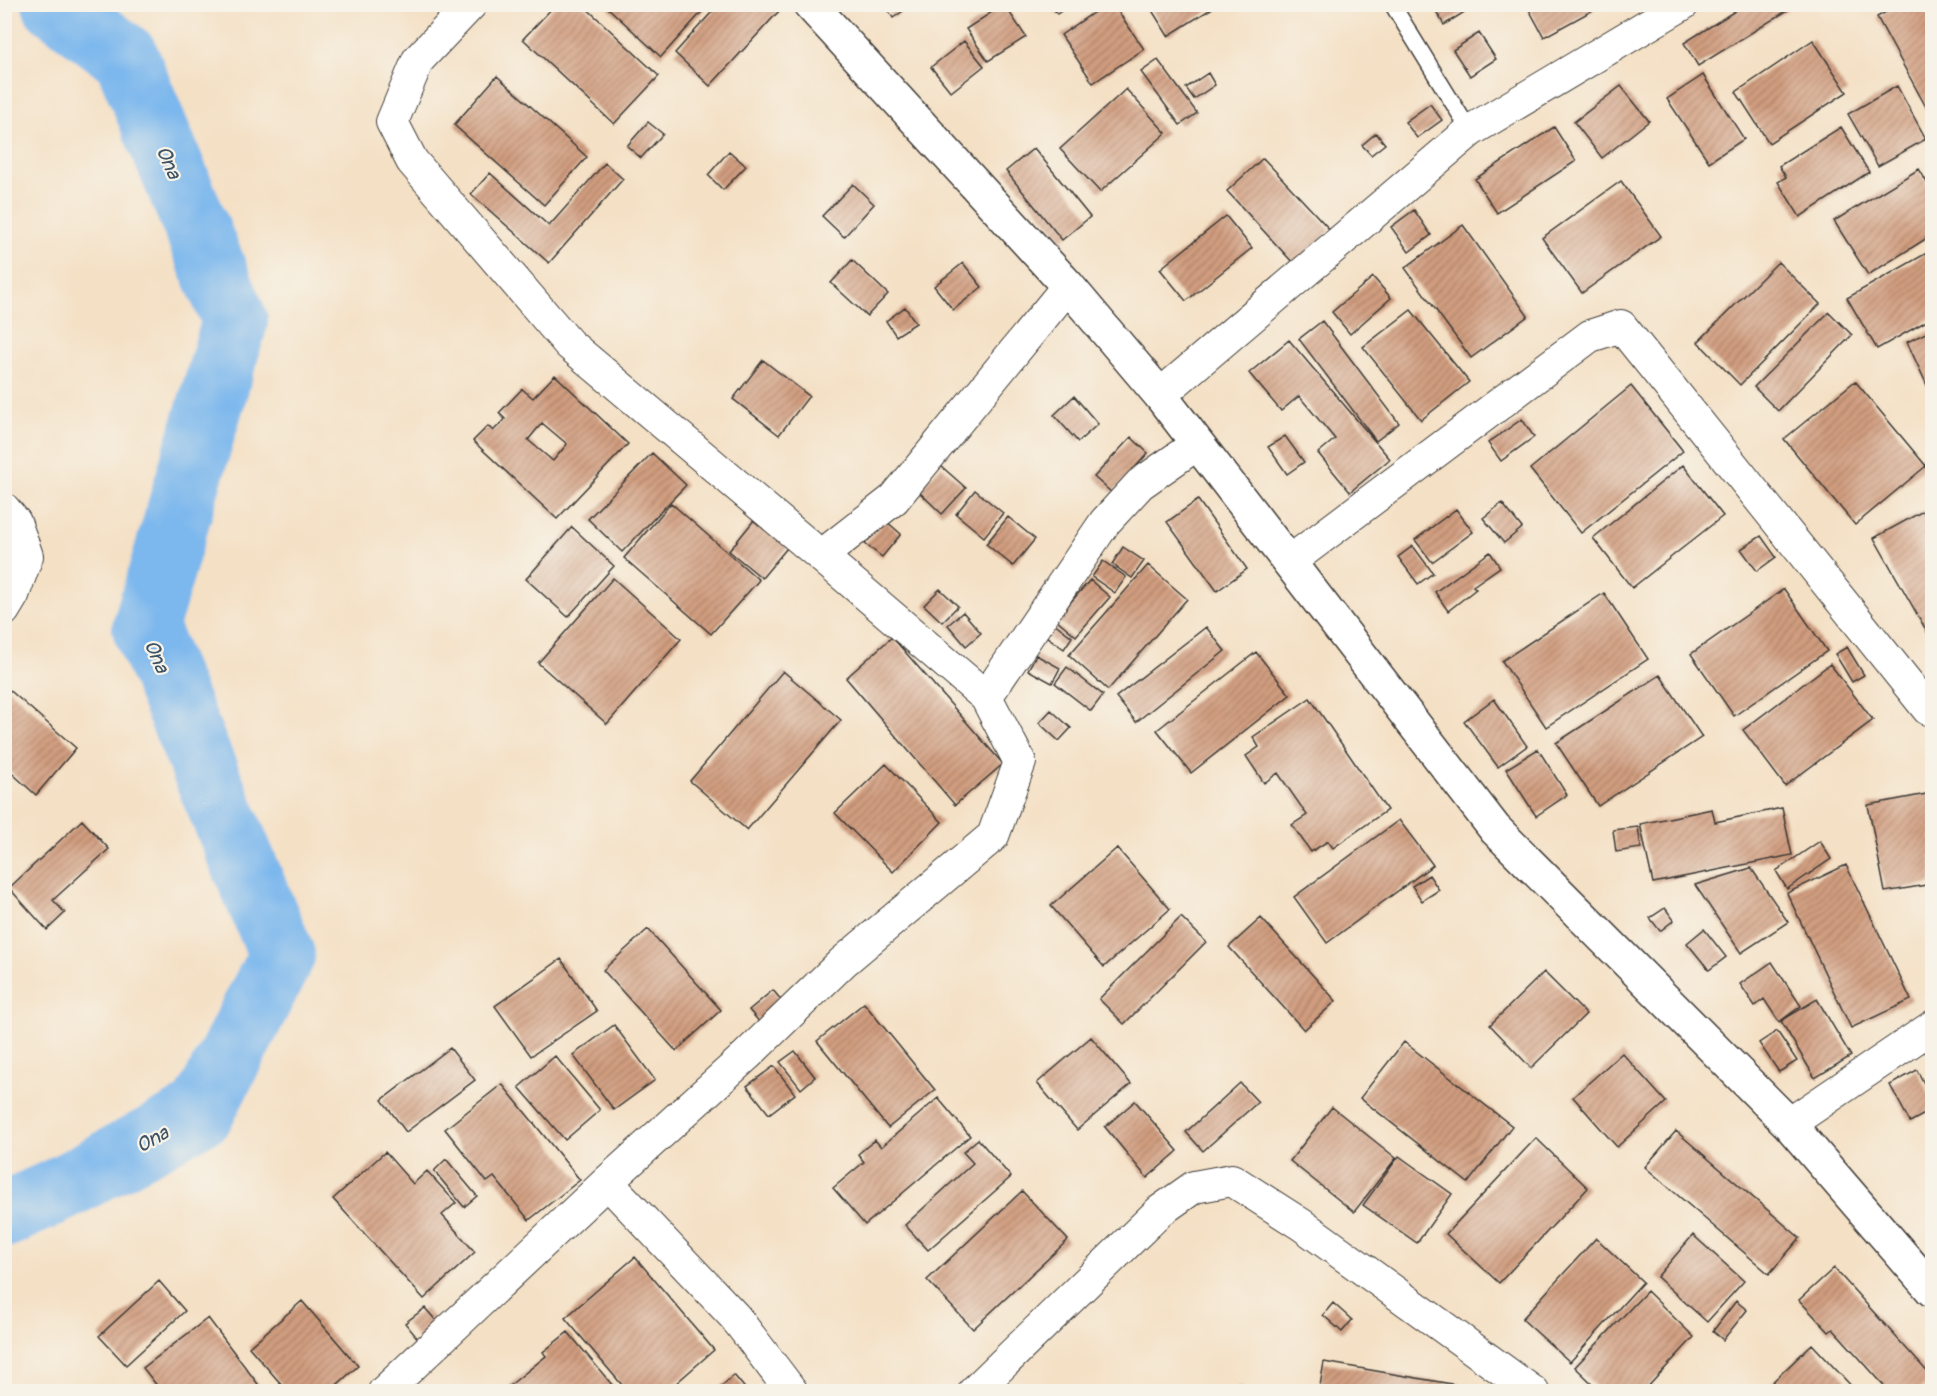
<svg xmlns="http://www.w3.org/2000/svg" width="1937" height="1396" font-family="Pangolin,sans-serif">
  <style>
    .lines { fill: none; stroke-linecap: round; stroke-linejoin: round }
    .river { stroke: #7bb7ed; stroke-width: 66 }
    .building { fill: url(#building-hatch); fill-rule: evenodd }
    .service-casing { stroke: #3c3935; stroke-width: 18 }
    .minor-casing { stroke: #3c3935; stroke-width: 34 }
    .tertiary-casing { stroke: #3c3935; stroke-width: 36 }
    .service { stroke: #fff; stroke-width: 15 }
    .minor { stroke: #fff; stroke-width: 32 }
    .tertiary { stroke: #fff; stroke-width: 33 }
    .labels { text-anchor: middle; stroke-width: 4.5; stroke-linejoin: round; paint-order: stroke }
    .water-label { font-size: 20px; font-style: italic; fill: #3d5265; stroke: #f7f3e8 }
  </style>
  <defs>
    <pattern id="building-hatch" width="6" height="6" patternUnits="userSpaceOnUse" patternTransform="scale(1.5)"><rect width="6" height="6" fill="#d19d7f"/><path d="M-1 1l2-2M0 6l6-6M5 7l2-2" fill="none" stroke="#a97f67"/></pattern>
  </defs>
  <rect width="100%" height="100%" fill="#f7f3e8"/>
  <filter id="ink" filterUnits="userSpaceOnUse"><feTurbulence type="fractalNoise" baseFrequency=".0167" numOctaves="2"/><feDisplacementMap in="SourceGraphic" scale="12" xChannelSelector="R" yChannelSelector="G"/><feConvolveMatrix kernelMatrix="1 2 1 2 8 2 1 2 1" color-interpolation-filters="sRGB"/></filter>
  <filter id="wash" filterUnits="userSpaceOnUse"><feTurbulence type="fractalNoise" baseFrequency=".008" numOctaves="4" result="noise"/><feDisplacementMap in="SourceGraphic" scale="24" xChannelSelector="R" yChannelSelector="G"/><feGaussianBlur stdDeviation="1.35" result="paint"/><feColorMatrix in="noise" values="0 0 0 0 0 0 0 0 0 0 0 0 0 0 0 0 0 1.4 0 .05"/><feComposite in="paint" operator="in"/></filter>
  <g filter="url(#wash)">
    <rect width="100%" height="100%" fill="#f4e0c5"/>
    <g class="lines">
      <path class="river" d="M 4,1215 L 59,1190 L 202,1112 L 282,955 L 145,628 L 235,321 L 126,57 L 55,4"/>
    </g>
    <g id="blocks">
      <path class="building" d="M 556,4 L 582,4 L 659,76 L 614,124 L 523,39 Z
        M 604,4 L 709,4 L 661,57 Z
        M 719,4 L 773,4 L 780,10 L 710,86 L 675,53 Z
        M 884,4 L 913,4 L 893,18 Z
        M 1004,4 L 1026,37 L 988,61 L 966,29 Z
        M 1050,4 L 1071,4 L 1057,14 Z
        M 1106,4 L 1113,4 L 1144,49 L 1093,83 L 1061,35 Z
        M 1148,4 L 1219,4 L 1168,36 Z
        M 1432,4 L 1462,4 L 1466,11 L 1444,25 Z
        M 1526,4 L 1595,4 L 1597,8 L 1544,37 Z
        M 1746,4 L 1784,4 L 1788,10 L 1698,66 L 1684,43 Z
        M 1900,4 L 1932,4 L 1932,118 L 1877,17 Z
        M 1479,33 L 1496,59 L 1470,76 L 1453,50 Z
        M 1813,40 L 1847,92 L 1769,143 L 1736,92 Z
        M 964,41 L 984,66 L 951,92 L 931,67 Z
        M 1158,60 L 1197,113 L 1180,125 L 1141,72 Z
        M 1208,73 L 1215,85 L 1194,99 L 1186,88 Z
        M 1703,75 L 1744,139 L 1709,162 L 1667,99 Z
        M 497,76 L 587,157 L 544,205 L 454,125 Z
        M 1621,86 L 1649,121 L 1602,158 L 1574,122 Z
        M 1897,86 L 1926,139 L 1878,166 L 1848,114 Z
        M 1126,89 L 1166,133 L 1100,192 L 1060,149 Z
        M 1430,104 L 1442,120 L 1417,138 L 1405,122 Z
        M 648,122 L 663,134 L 641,158 L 627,146 Z
        M 1554,127 L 1576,161 L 1497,213 L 1475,179 Z
        M 1841,127 L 1869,172 L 1800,217 L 1778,182 L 1786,177 L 1779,166 Z
        M 1376,133 L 1385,144 L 1371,155 L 1362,145 Z
        M 1034,148 L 1090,217 L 1062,240 L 1006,171 Z
        M 729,151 L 746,166 L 723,190 L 708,175 Z
        M 1263,158 L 1331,231 L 1295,265 L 1227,191 Z
        M 605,163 L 623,179 L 549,263 L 471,194 L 490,173 L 549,226 Z
        M 1919,169 L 1932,191 L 1932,235 L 1868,275 L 1834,221 Z
        M 1621,181 L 1661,236 L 1582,293 L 1542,238 Z
        M 853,184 L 874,204 L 844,237 L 822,216 Z
        M 1414,210 L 1431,235 L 1409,252 L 1391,227 Z
        M 1226,216 L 1252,248 L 1186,301 L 1160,269 Z
        M 1463,225 L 1528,316 L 1471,358 L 1405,268 Z
        M 1932,250 L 1932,318 L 1877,349 L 1847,298 Z
        M 852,260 L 888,294 L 867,316 L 831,283 Z
        M 1778,262 L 1820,304 L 1740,385 L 1698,342 Z
        M 963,263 L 982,287 L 953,310 L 934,286 Z
        M 1373,277 L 1391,298 L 1350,334 L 1332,312 Z
        M 905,307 L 916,323 L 896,336 L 886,321 Z
        M 1411,310 L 1469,382 L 1421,420 L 1363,347 Z
        M 1829,312 L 1852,335 L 1778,411 L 1754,387 Z
        M 1322,321 L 1399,423 L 1376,441 L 1299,339 Z
        M 1932,330 L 1932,396 L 1907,342 Z
        M 1289,340 L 1390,459 L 1350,492 L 1318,453 L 1335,439 L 1299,396 L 1281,411 L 1249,373 Z
        M 763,360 L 809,396 L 779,435 L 733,399 Z
        M 555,375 L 628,444 L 557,519 L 473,441 L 488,426 L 493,431 L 505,419 L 499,413 L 522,389 L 533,398 ZM 542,423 L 567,444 L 553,461 L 528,440 Z
        M 1855,381 L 1926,466 L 1855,525 L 1784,439 Z
        M 1631,386 L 1683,451 L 1581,533 L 1530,469 Z
        M 1074,396 L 1098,424 L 1078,442 L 1054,415 Z
        M 1522,419 L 1534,437 L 1501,461 L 1488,443 Z
        M 1285,436 L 1304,462 L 1287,474 L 1268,447 Z
        M 1131,437 L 1148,453 L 1112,493 L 1094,477 Z
        M 652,453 L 686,485 L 622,552 L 588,519 Z
        M 1683,465 L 1723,516 L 1632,588 L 1593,538 Z
        M 941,466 L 966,488 L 942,514 L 918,491 Z
        M 975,490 L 1003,513 L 984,537 L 956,514 Z
        M 1198,500 L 1247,569 L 1217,591 L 1167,522 Z
        M 671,503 L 759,580 L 711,634 L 624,558 Z
        M 1502,503 L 1522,528 L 1504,543 L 1483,518 Z
        M 1932,506 L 1932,635 L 1930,637 L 1874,538 Z
        M 1456,509 L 1473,532 L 1432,562 L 1415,540 Z
        M 759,514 L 792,542 L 762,578 L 729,551 Z
        M 1008,517 L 1035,539 L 1013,566 L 986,544 Z
        M 885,520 L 901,534 L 882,557 L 865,544 Z
        M 572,527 L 614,566 L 568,617 L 526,579 Z
        M 1761,536 L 1776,557 L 1757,571 L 1741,549 Z
        M 1413,546 L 1433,573 L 1418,584 L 1398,557 Z
        M 1123,547 L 1144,561 L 1132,578 L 1112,564 Z
        M 1490,552 L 1500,567 L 1473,586 L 1476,589 L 1448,611 L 1435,592 Z
        M 1103,561 L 1126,577 L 1115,593 L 1092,577 Z
        M 1148,565 L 1187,599 L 1108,690 L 1069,655 Z
        M 613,578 L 681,639 L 607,724 L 538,663 Z
        M 1090,580 L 1110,597 L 1076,636 L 1056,619 Z
        M 940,589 L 958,606 L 942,622 L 924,605 Z
        M 1784,589 L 1827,651 L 1734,716 L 1691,654 Z
        M 1604,593 L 1648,659 L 1546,727 L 1502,661 Z
        M 963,612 L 981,633 L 966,646 L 948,625 Z
        M 1054,623 L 1072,637 L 1064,649 L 1046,636 Z
        M 1206,627 L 1225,651 L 1136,722 L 1116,697 Z
        M 892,637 L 1003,764 L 955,805 L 846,678 Z
        M 1847,647 L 1864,675 L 1852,682 L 1835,654 Z
        M 1256,652 L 1290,695 L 1191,773 L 1157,730 Z
        M 1036,655 L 1060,668 L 1052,683 L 1028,670 Z
        M 1830,664 L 1873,720 L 1785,786 L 1743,730 Z
        M 1067,667 L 1103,695 L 1091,711 L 1055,683 Z
        M 783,671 L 841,720 L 747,830 L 690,781 Z
        M 1660,675 L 1702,737 L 1598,806 L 1556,743 Z
        M 5,686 L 76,748 L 36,795 L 5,767 Z
        M 1310,698 L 1387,810 L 1333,848 L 1328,841 L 1311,852 L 1292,825 L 1307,815 L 1278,773 L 1264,783 L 1246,756 L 1259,747 L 1253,737 Z
        M 1494,699 L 1527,746 L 1498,767 L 1464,721 Z
        M 1051,710 L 1071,728 L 1059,741 L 1039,723 Z
        M 1538,749 L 1567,795 L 1536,816 L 1506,769 Z
        M 886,764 L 942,822 L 893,872 L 835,813 Z
        M 1932,793 L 1932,884 L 1885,892 L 1868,805 Z
        M 1782,808 L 1792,855 L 1653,883 L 1640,824 L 1712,809 L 1715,822 Z
        M 82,820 L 109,849 L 53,900 L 65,913 L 47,930 L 9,888 Z
        M 1399,820 L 1433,865 L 1327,943 L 1294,897 Z
        M 1638,827 L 1641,848 L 1616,852 L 1613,830 Z
        M 1820,841 L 1831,859 L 1787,889 L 1776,871 Z
        M 1117,848 L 1170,909 L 1104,967 L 1051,906 Z
        M 1846,865 L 1911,1000 L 1851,1028 L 1787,893 Z
        M 1751,868 L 1788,922 L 1741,953 L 1695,885 Z
        M 1429,875 L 1439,890 L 1422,901 L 1412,886 Z
        M 1665,908 L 1674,920 L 1660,931 L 1650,918 Z
        M 1181,917 L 1206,942 L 1124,1024 L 1099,999 Z
        M 1261,918 L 1336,1001 L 1304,1030 L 1229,947 Z
        M 648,929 L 721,1010 L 676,1051 L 603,970 Z
        M 1704,929 L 1726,957 L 1709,970 L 1687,943 Z
        M 561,959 L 597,1011 L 531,1056 L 495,1006 Z
        M 1772,962 L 1801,1006 L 1779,1022 L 1764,999 L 1755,1006 L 1740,984 Z
        M 1544,972 L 1586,1014 L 1531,1068 L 1490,1025 Z
        M 773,990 L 785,1005 L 762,1025 L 749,1010 Z
        M 1817,999 L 1851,1056 L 1815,1078 L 1781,1021 Z
        M 864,1003 L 935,1090 L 888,1128 L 817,1041 Z
        M 614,1025 L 655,1080 L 614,1110 L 573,1055 Z
        M 1777,1031 L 1797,1061 L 1779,1072 L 1759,1043 Z
        M 1091,1037 L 1131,1084 L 1077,1130 L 1037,1083 Z
        M 1404,1042 L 1512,1126 L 1468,1183 L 1360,1098 Z
        M 450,1048 L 475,1080 L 406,1132 L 382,1100 Z
        M 795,1051 L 815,1077 L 801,1089 L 780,1062 Z
        M 1622,1053 L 1666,1102 L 1617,1147 L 1573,1097 Z
        M 555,1056 L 600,1110 L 565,1140 L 519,1087 Z
        M 774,1066 L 795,1094 L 769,1114 L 747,1086 Z
        M 1917,1070 L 1932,1099 L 1932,1110 L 1910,1122 L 1890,1085 Z
        M 1240,1083 L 1258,1102 L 1203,1151 L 1186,1132 Z
        M 502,1084 L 580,1180 L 529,1220 L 494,1177 L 487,1182 L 445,1129 Z
        M 938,1098 L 970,1136 L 865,1225 L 833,1188 L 864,1162 L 858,1154 L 875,1140 L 881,1147 Z
        M 1135,1101 L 1178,1151 L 1147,1178 L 1105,1127 Z
        M 1332,1107 L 1396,1158 L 1354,1212 L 1290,1161 Z
        M 1676,1131 L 1800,1238 L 1769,1274 L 1645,1167 Z
        M 1536,1138 L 1588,1188 L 1499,1283 L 1446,1234 Z
        M 978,1139 L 1011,1177 L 928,1250 L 905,1225 L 973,1163 L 963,1152 Z
        M 385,1152 L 413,1184 L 427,1171 L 456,1203 L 442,1215 L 475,1252 L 424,1299 L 333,1199 Z
        M 1399,1156 L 1452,1194 L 1417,1243 L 1363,1205 Z
        M 446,1159 L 477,1196 L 464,1207 L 434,1171 Z
        M 1022,1191 L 1068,1240 L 973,1329 L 927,1280 Z
        M 1693,1235 L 1744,1281 L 1707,1322 L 1657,1277 Z
        M 1596,1238 L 1643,1282 L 1570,1362 L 1522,1319 Z
        M 635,1257 L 714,1350 L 666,1392 L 628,1392 L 565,1318 Z
        M 1834,1268 L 1932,1377 L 1932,1379 L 1919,1392 L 1890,1392 L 1833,1329 L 1829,1332 L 1799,1300 Z
        M 159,1281 L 185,1311 L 126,1365 L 99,1336 Z
        M 1647,1291 L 1694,1337 L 1643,1392 L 1601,1392 L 1575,1367 Z
        M 302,1301 L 358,1366 L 329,1392 L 288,1392 L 249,1347 Z
        M 1736,1301 L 1747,1310 L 1723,1340 L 1713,1331 Z
        M 1333,1303 L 1352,1320 L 1342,1332 L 1323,1315 Z
        M 425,1308 L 439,1324 L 419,1340 L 405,1323 Z
        M 208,1318 L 264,1392 L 162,1392 L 143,1368 Z
        M 568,1332 L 618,1392 L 514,1392 L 509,1386 L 546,1356 L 543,1352 Z
        M 1812,1344 L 1857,1392 L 1762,1392 Z
        M 1324,1362 L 1486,1390 L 1486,1392 L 1319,1392 Z
        M 734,1375 L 748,1392 L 715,1392 Z
        M 1239,1386 L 1248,1392 L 1235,1392 Z
        M 1051,1387 L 1052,1392 L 1036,1392 L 1036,1391 Z"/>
    </g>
  </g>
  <g filter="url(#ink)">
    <use href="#blocks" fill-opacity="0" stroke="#3c3935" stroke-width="1.5"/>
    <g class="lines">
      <g class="service-casing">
        <path id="service" d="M 1392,4 L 1470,131"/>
      </g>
      <g class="minor-casing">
        <path id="minor" d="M 471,4 L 418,60 L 392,122 L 412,161 L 569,344 L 821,556 L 986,697
          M 1160,395 L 1470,131 L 1683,4
          M 4,509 L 15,522 L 27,556 L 13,595 L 4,610
          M 821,556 L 894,499 L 1068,286
          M 1289,562 L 1590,336 L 1621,326 L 1928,709 L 1932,710
          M 1789,1124 L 1932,1027
          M 607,1182 L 735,1317 L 792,1392
          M 384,1392 L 607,1182 L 747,1055 L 843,962 L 993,836 L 1020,762 L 986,697 L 1105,522 L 1140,484 L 1197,444
          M 974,1392 L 1160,1211 L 1194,1187 L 1232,1180 L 1302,1225 L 1533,1392"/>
      </g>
      <g class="tertiary-casing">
        <path id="tertiary" d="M 810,4 L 1068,286 L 1160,395 L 1495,829 L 1789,1124 L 1932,1290"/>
      </g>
      <use href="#service" class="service"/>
      <use href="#minor" class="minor"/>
      <use href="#tertiary" class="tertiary"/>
    </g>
  </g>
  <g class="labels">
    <g class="water-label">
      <text transform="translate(169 162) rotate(67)" y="7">Ona</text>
      <text transform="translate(157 656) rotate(67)" y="7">Ona</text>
      <text transform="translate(152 1139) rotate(-29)" y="7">Ona</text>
    </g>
  </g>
  <rect width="1937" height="1396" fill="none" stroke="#f7f3e8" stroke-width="24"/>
</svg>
